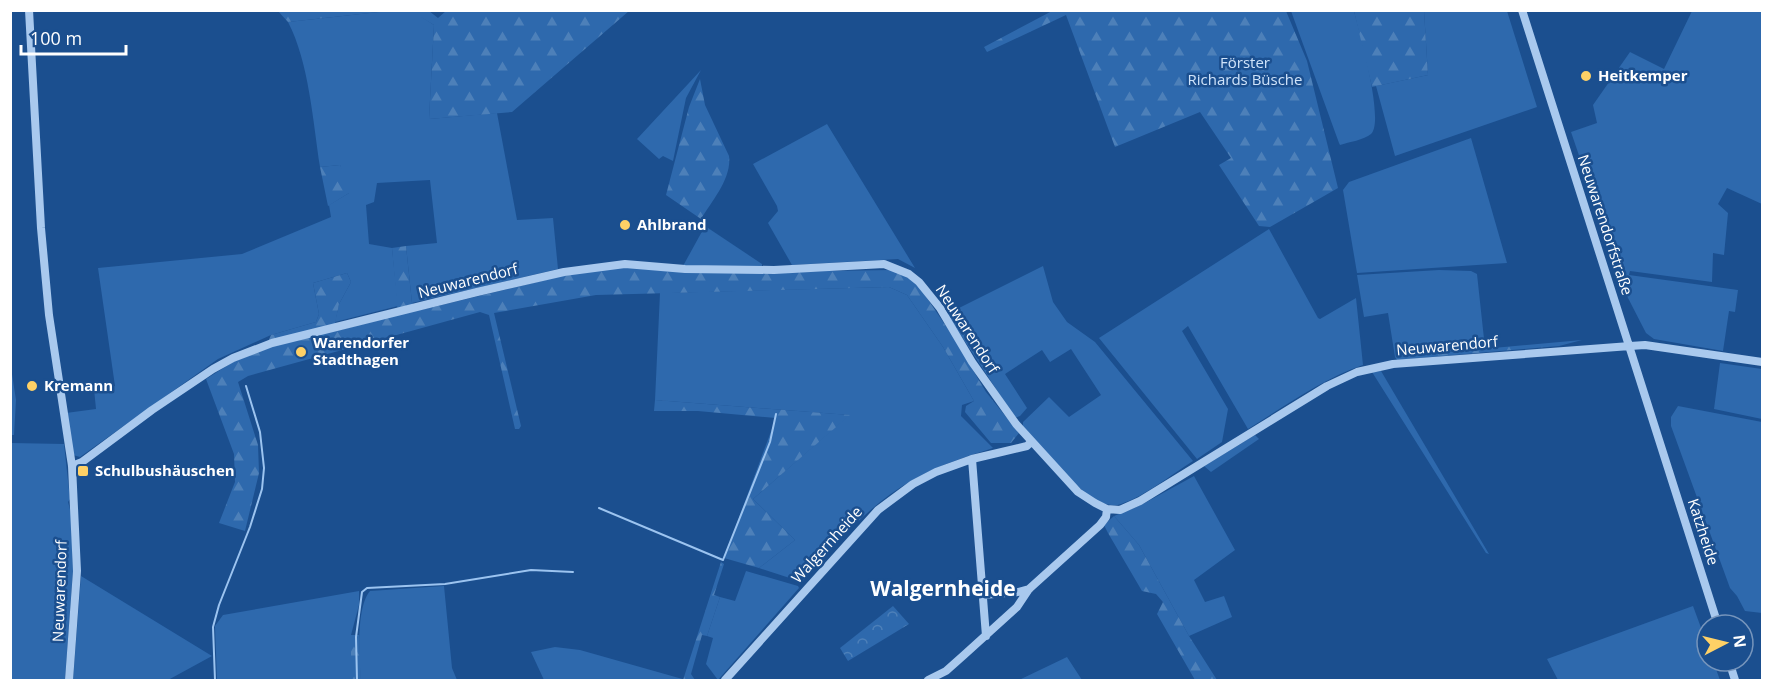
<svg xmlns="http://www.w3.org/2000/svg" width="1773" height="691" font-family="'Open Sans',sans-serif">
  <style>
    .grass { fill: #2e69ad }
    .forest { fill: url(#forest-firs) }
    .park { fill: url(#park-crowns) }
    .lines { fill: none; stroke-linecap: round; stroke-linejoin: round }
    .stream { stroke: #9cc4f0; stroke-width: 2 }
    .minor { stroke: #a9c9ee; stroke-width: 8 }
    .poi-dot { fill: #ffd166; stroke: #1b4f8f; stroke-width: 2 }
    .labels { text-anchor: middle; stroke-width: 5; stroke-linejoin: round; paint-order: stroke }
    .park-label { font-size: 15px; fill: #cfe3fa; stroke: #1b4f8f }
    .poi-label { font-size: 15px; font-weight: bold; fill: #fff; stroke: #1b4f8f; text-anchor: start }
    .street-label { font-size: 15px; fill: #fff; stroke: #1b4f8f }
    .district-label { font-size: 21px; font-weight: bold; fill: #fff; stroke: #1b4f8f }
  </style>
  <defs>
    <pattern id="forest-firs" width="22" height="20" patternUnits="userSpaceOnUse" patternTransform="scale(1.5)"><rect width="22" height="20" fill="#2e69ad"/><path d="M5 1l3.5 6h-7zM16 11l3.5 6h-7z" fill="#4d80b9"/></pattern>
    <pattern id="park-crowns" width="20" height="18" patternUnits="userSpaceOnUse" patternTransform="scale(1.5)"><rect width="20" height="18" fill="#2e69ad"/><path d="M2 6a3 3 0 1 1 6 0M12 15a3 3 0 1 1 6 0" fill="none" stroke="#4d80b9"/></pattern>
  </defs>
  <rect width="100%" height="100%" fill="#1b4f8f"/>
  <path class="grass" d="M 411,10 L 434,25 L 429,119 L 497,113 L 517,220 L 553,218 L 558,269 L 412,303 L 406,246 L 437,243 L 430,180 L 377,183 L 374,202 L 366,205 L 369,244 L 392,248 L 398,306 L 335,322 L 339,304 L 351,282 L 347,273 L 313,283 L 319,314 L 316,322 L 271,335 L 218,359 L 80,457 L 73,455 L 66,413 L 96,409 L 94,389 L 115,386 L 98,268 L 242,254 L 331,217 L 329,205 L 349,193 L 340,165 L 320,167 C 313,122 309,62 288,22 L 388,11 Z
    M 1291,11 L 1354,11 C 1359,30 1385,122 1371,134 C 1364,140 1349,142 1340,145 L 1339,143 Z
    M 1424,11 L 1507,11 L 1537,107 L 1395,156 L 1376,86 L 1428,75 Z
    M 1692,11 L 1762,11 L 1762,204 L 1727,188 L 1718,204 L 1728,213 L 1724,255 L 1713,253 L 1712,282 L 1630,271 L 1629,275 L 1738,290 L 1735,312 L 1729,311 L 1723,351 L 1654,339 L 1646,333 L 1627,296 L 1571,132 L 1597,123 L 1593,105 L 1630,52 L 1664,69 Z
    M 701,70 L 686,98 L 673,161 L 663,156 L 659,159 L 637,139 Z
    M 827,124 L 915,268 L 898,259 L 792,265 L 768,223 L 778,211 L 777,206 L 753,164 Z
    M 1471,138 L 1507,263 L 1357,273 L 1343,190 L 1349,182 Z
    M 705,226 L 762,264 L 762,266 L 683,266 Z
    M 1269,229 L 1318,318 L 1320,319 L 1356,298 L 1363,365 C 1322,379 1285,406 1248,429 L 1188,326 L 1182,331 L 1228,409 L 1222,442 L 1197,459 L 1099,338 Z
    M 1043,266 L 1053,302 L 1067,322 L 1095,342 L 1193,461 C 1171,475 1145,496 1121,504 C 1091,515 1041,446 1023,426 L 1023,422 L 1049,397 L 1069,417 L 1101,395 L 1071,349 L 1050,362 L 1042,350 L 1005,374 L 1027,408 L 1020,416 L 1015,418 L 947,314 Z
    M 1439,270 L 1471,271 L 1477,274 L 1485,348 L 1395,357 L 1388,313 L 1364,317 L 1357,275 Z
    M 889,287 L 907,295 L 943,347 L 974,401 L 962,405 L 961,416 L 993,448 C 965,457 936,466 911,481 C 867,506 835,545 802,582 L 759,568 L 795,540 L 753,499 L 849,415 L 655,400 L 660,293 Z
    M 10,361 L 16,400 L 14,435 L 11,435 Z
    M 1720,363 L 1762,369 L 1762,419 L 1714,409 Z
    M 1381,371 L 1489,554 L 1486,553 L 1372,372 Z
    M 1678,406 L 1762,422 L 1762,613 L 1745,611 L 1737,596 L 1730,588 L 1671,426 L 1671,417 Z
    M 1255,435 L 1259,439 L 1211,472 L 1204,466 Z
    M 11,443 L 64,444 L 70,499 L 68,502 L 71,513 L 73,570 L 65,680 L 11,680 Z
    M 1194,476 L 1235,550 L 1194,580 L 1205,602 L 1224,596 L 1232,617 L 1189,636 L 1139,545 L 1114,516 L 1141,505 Z
    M 746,571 L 798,586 L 799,588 L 718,680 L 706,664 L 713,638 L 707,636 L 720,597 L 735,601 Z
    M 81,576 L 212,656 L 168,680 L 73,680 Z
    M 444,586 L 452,668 L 457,680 L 361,680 C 359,659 356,607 370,591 Z
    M 359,591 L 359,605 L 351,635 L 351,680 L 217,680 L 215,626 L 223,615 Z
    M 1693,606 L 1707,644 L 1707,661 L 1713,661 L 1720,680 L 1558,680 L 1547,659 Z
    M 555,647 L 580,650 L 686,680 L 544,680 L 531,652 Z
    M 1067,657 L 1082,680 L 1019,680 Z"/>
  <path class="forest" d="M 278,11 L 388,11 L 288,22 Z
    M 446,11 L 446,10 L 629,11 L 512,112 L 429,119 L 434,25 L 411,11 L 429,11 L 438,18 Z
    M 1052,11 L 1286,11 L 1307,61 L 1338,188 L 1270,227 L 1259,226 L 1219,165 L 1231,158 L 1200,112 L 1115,147 L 1066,15 L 987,52 L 984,47 Z
    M 1354,11 L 1424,11 L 1428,75 L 1372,87 Z
    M 700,79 L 705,105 L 729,156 C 732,178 712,201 701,219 L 666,195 L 689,107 Z
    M 340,165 L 350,184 L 349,193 L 328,206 L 320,167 Z
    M 406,246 L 412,303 L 421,310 L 562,276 L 620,267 L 656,268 L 686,273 L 892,270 L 916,282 L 952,335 L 986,392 L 1019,433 L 1011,443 L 991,443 L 965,412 L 966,406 L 974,401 L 943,347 L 907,295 L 889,287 L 596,295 L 494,313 L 521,426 L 519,429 L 515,429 L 489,315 L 480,312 L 248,376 L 238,382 L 258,445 L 259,473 L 245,531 L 219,523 L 235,482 L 234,454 L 206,379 L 233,362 L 265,349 L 271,335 L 316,322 L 319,314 L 313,283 L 347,273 L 351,282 L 339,304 L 335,324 L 340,330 L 398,315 L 392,248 Z
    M 1582,340 L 1559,346 L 1397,360 L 1395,357 Z
    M 655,400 L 850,415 L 753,499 L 795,540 L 759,568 L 724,558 L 776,418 L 698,411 L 654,411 Z
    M 1114,516 L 1139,545 L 1189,636 L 1217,680 L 1195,680 L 1157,614 L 1163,602 L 1156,594 L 1142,591 L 1108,533 L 1104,525 Z
    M 721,562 L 724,564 L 714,595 L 720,597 L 707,636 L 702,635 L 691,674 L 695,680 L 683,680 Z
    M 351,635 L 359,635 L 361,680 L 351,680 Z"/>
  <path class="park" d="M 893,606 L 909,624 L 848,661 L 840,648 Z"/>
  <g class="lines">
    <path class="stream" d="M 599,508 L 723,560 L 770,442 L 776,414
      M 215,680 L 213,627 L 219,605 L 250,527 L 262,489 L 264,468 L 260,432 L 246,386
      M 357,680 L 356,637 L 362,592 L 367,588 L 445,584 L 531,570 L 573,572"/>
    <path class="minor" d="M 29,10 L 41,228 L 49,315 L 72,466 L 77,571 L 69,680
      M 1522,10 L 1718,625
      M 972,459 L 986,636
      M 72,466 L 82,462 L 152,410 L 213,369 L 233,358 L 272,343 L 477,292 L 564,272 L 625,264 L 685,269 L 774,270 L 884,264 L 909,274 L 919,282 L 940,308 L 972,362 L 1016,424 L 1078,492 L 1095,503 L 1107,509 L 1120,510 L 1140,501 L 1327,386 L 1357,372 L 1393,364 L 1630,346 L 1645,345 L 1762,362
      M 983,595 L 1018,592 L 1029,589
      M 1729,661 L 1735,680
      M 725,680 L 878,510 L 913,484 L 936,472 L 972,459 L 1027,446 L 1031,442
      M 928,680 L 946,671 L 964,655 L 1017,607 L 1029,589 L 1100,525 L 1106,517 L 1107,509"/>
  </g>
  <g class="poi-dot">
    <circle cx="1586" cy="76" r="6"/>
    <circle cx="625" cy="225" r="6"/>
    <circle cx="301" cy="352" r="6"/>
    <circle cx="32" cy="386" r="6"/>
    <rect x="77" y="465" width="12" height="12" rx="3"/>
  </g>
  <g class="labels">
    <g class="park-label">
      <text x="1245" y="68">Förster<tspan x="1245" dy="17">Richards Büsche</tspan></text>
    </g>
    <g class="poi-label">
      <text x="1598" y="81">Heitkemper</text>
      <text x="637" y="230">Ahlbrand</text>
      <text x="313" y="348">Warendorfer<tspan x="313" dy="17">Stadthagen</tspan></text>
      <text x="44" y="391">Kremann</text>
      <text x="95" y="476">Schulbushäuschen</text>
    </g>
    <g class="street-label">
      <text transform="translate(1605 225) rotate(72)" y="5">Neuwarendorfstraße</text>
      <text transform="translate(468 281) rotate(-14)" y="5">Neuwarendorf</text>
      <text transform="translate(967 329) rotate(57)" y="5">Neuwarendorf</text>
      <text transform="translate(1447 346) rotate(-5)" y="5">Neuwarendorf</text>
      <text transform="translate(1703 532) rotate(72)" y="5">Katzheide</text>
      <text transform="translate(827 545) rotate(-48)" y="5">Walgernheide</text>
      <text transform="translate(60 591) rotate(-88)" y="5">Neuwarendorf</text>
    </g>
    <g class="district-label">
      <text x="943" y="596">Walgernheide</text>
    </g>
  </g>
  <rect width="1773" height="691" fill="none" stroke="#ffffff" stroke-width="24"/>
  <g transform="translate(1725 643) rotate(83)"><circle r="28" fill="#1b4f8f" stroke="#7695bc" stroke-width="1.5"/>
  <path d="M0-4.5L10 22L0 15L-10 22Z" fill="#ffd166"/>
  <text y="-9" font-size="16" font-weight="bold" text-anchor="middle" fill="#ffffff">N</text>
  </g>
  <path d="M21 45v9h105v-9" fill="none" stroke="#ffffff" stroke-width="3"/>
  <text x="30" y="45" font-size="18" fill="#ffffff" stroke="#1b4f8f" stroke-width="4.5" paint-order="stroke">100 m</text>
</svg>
